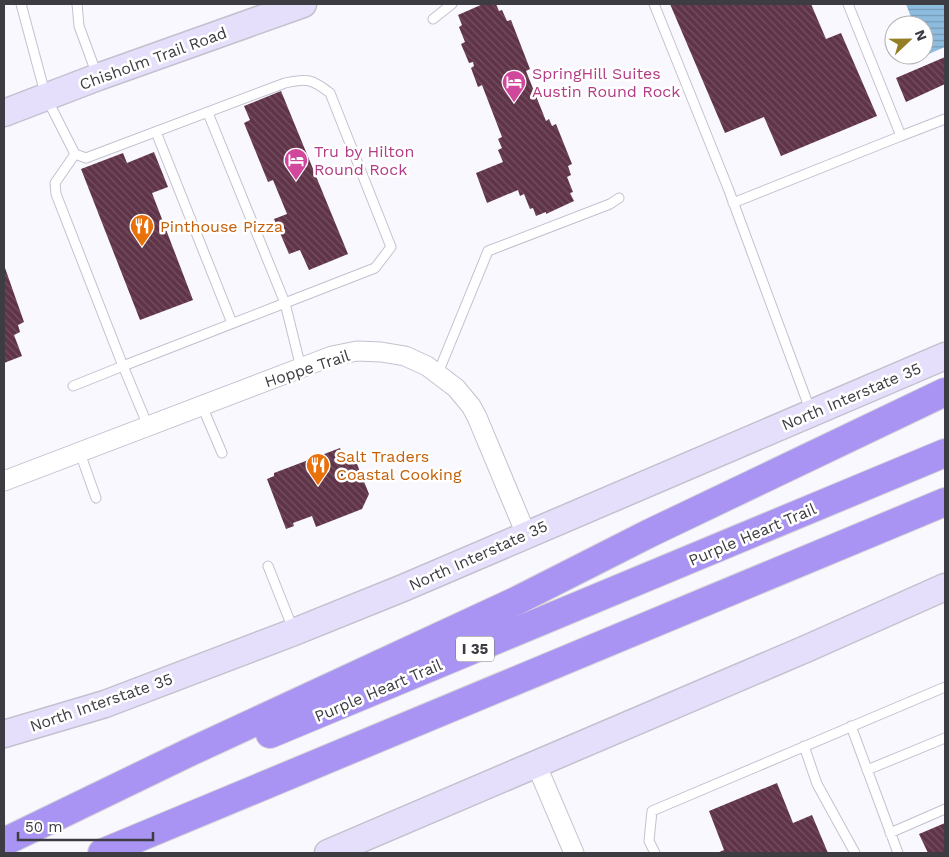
<svg xmlns="http://www.w3.org/2000/svg" width="949" height="857" font-family="'Work Sans',sans-serif">
  <style>
    .water { fill: url(#water-rules) }
    .building { fill: url(#building-back-hatch) }
    .lines { fill: none; stroke-linecap: round; stroke-linejoin: round }
    .lane-casing { stroke: #c4c1cf; stroke-width: 11 }
    .street-casing { stroke: #c4c1cf; stroke-width: 21 }
    .secondary-casing { stroke: #c4c1cf; stroke-width: 29 }
    .highway-casing { stroke: #d4d4d5; stroke-width: 30 }
    .lane { stroke: #fff; stroke-width: 9 }
    .street { stroke: #fff; stroke-width: 19 }
    .secondary { stroke: #e6dffb; stroke-width: 26 }
    .highway { stroke: #aa94f3; stroke-width: 28 }
    .labels { text-anchor: middle; stroke-width: 5; stroke-linejoin: round; paint-order: stroke }
    .shield { fill: #fff; stroke: #77767b; stroke-width: 1 }
    .shield-label { font-size: 15px; font-weight: bold; fill: #3d3c42 }
    .street-label { font-size: 16px; fill: #3d3c42; stroke: #fff }
    .hotel-label { font-size: 16px; fill: #b23c85; stroke: #fff; text-anchor: start }
    .food-label { font-size: 16px; fill: #c56008; stroke: #fff; text-anchor: start }
  </style>
  <defs>
    <pattern id="water-rules" width="6" height="5" patternUnits="userSpaceOnUse" patternTransform="scale(1.25)"><rect width="6" height="5" fill="#8dbcde"/><path d="M0 2.5h6" fill="none" stroke="#749ab6"/></pattern>
    <pattern id="building-back-hatch" width="6" height="6" patternUnits="userSpaceOnUse" patternTransform="scale(1.25)"><rect width="6" height="6" fill="#603448"/><path d="M-1 5l2 2M0 0l6 6M5-1l2 2" fill="none" stroke="#745161"/></pattern>
  </defs>
  <rect width="100%" height="100%" fill="#f9f8fe"/>
  <path class="water" d="M 906,4 L 945,4 L 945,47 L 926,55 L 924,50 L 924,25 L 914,25 Z"/>
  <path class="building" d="M 483,4 L 496,4 L 499,11 L 502,10 L 507,21 L 511,20 L 530,69 L 526,71 L 546,121 L 549,119 L 552,126 L 556,124 L 572,164 L 568,166 L 571,175 L 567,177 L 573,192 L 570,193 L 574,201 L 546,214 L 546,212 L 536,216 L 533,208 L 530,209 L 524,194 L 520,196 L 518,190 L 487,203 L 476,173 L 503,162 L 498,150 L 502,148 L 498,139 L 502,137 L 482,85 L 478,87 L 471,68 L 474,66 L 473,62 L 469,63 L 461,44 L 465,42 L 459,27 L 462,25 L 458,15 Z
    M 670,4 L 811,4 L 826,39 L 841,33 L 877,116 L 781,156 L 764,117 L 725,133 Z
    M 945,57 L 945,84 L 906,102 L 896,78 Z
    M 281,91 L 348,254 L 309,270 L 300,250 L 289,254 L 274,219 L 287,214 L 273,180 L 268,182 L 244,123 L 250,120 L 244,106 Z
    M 154,152 L 168,187 L 152,193 L 193,300 L 140,320 L 81,169 L 123,153 L 127,163 Z
    M 4,265 L 24,322 L 18,325 L 20,332 L 14,335 L 22,356 L 4,363 Z
    M 340,448 L 346,463 L 355,459 L 369,494 L 362,509 L 316,527 L 312,516 L 293,523 L 294,526 L 286,529 L 267,479 L 274,476 L 274,473 Z
    M 777,783 L 793,823 L 812,815 L 828,853 L 717,853 L 724,850 L 709,811 Z
    M 945,823 L 945,853 L 928,853 L 919,834 Z"/>
  <g class="lines">
    <g class="lane-casing">
      <path id="lane" d="M 21,4 L 46,97 L 75,154 L 86,158 L 285,83 C 307,78 312,79 330,93 L 391,247 L 375,268 L 285,303 L 301,368
        M 77,4 L 79,26 L 97,75
        M 654,4 L 728,188 L 811,412
        M 433,19 L 452,4
        M 156,132 L 232,323
        M 901,136 L 945,119
        M 75,154 L 55,183 L 56,194 L 123,366 L 285,303 L 208,113
        M 733,203 L 901,136 L 848,4
        M 438,373 L 488,251 L 610,204 L 619,198
        M 73,386 L 123,366 L 148,426
        M 202,406 L 222,453
        M 80,453 L 96,498
        M 268,566 L 293,629
        M 851,726 L 898,853
        M 804,746 L 817,784 L 855,853
        M 867,770 L 945,738
        M 890,833 L 945,809
        M 655,853 L 649,841 L 652,811 L 945,687"/>
    </g>
    <g class="street-casing">
      <path id="street" d="M 4,481 L 332,356 L 357,351 L 381,352 L 405,356 L 427,366 L 456,388 L 471,406 L 477,417 L 526,534
        M 536,764 L 574,853"/>
    </g>
    <g class="secondary-casing">
      <path id="secondary" d="M 4,113 L 98,77 L 303,4
        M 4,734 L 105,704 L 294,632 L 403,588 L 945,356
        M 328,853 L 808,648 L 945,587"/>
    </g>
    <g class="highway-casing">
      <path id="highway" d="M 270,734 L 945,453
        M 4,842 L 190,752 L 518,600 L 650,533 L 945,392
        M 102,853 L 945,502"/>
    </g>
    <use href="#lane" class="lane"/>
    <use href="#street" class="street"/>
    <use href="#secondary" class="secondary"/>
    <use href="#highway" class="highway"/>
  </g>
  <defs>
    <g id="hotel-pin" transform="scale(1.25)"><path d="M0 17L-7.5 6A9.5 9.5 0 1 1 7.5 6Z" fill="#d1479c" stroke="#fff"/><path d="M-6-4.5h1.5V1H6V5H4.5V3h-9V5H-6ZM-4 0a1.8 1.8 0 1 1 3.6 0ZM.5 0V-2.5h3Q6-2.5 6 0Z" fill="#fff"/></g>
    <g id="restaurant-pin" transform="scale(1.25)"><path d="M0 17L-7.5 6A9.5 9.5 0 1 1 7.5 6Z" fill="#e8710a" stroke="#fff"/><path d="M-5-6h1v4h1v-4h1v4h1v-4h1v5L-1.5 .5V6h-2V.5L-5-1ZM5-6V6H3V1.5H1.5Q1.5-4 5-6Z" fill="#fff"/></g>
  </defs>
  <g fill-rule="evenodd">
    <use href="#hotel-pin" x="514" y="82"/>
    <use href="#hotel-pin" x="296" y="160"/>
    <use href="#restaurant-pin" x="142" y="226"/>
    <use href="#restaurant-pin" x="318" y="465"/>
  </g>
  <g class="labels">
    <rect class="shield" x="456" y="636.5" width="38" height="25" rx="4"/>
    <g class="shield-label">
      <text x="475" y="654">I 35</text>
    </g>
    <g class="street-label">
      <text transform="translate(153 58) rotate(-20)" y="6">Chisholm Trail Road</text>
      <text transform="translate(307 368) rotate(-18)" y="6">Hoppe Trail</text>
      <text transform="translate(851 396) rotate(-23)" y="6">North Interstate 35</text>
      <text transform="translate(752 534) rotate(-23)" y="6">Purple Heart Trail</text>
      <text transform="translate(478 555) rotate(-24)" y="6">North Interstate 35</text>
      <text transform="translate(378 690) rotate(-23)" y="6">Purple Heart Trail</text>
      <text transform="translate(101 702) rotate(-19)" y="6">North Interstate 35</text>
    </g>
    <g class="hotel-label">
      <text x="532" y="79">SpringHill Suites<tspan x="532" dy="18">Austin Round Rock</tspan></text>
      <text x="314" y="157">Tru by Hilton<tspan x="314" dy="18">Round Rock</tspan></text>
    </g>
    <g class="food-label">
      <text x="160" y="232">Pinthouse Pizza</text>
      <text x="336" y="462">Salt Traders<tspan x="336" dy="18">Coastal Cooking</tspan></text>
    </g>
  </g>
  <rect width="949" height="857" fill="none" stroke="#3d3c42" stroke-width="10"/>
  <g transform="translate(909 40) rotate(68)"><circle r="24" fill="#ffffff" stroke="#b1b1b3"/>
  <path d="M0-4L9 19L0 12L-9 19Z" fill="#947f26"/>
  <text y="-8" font-size="14" font-weight="bold" text-anchor="middle" fill="#3d3c42">N</text>
  </g>
  <path d="M18 832v8h135v-8" fill="none" stroke="#3d3c42" stroke-width="2.5"/>
  <text x="25" y="832" font-size="15" fill="#3d3c42" stroke="#ffffff" stroke-width="4" paint-order="stroke">50 m</text>
</svg>
